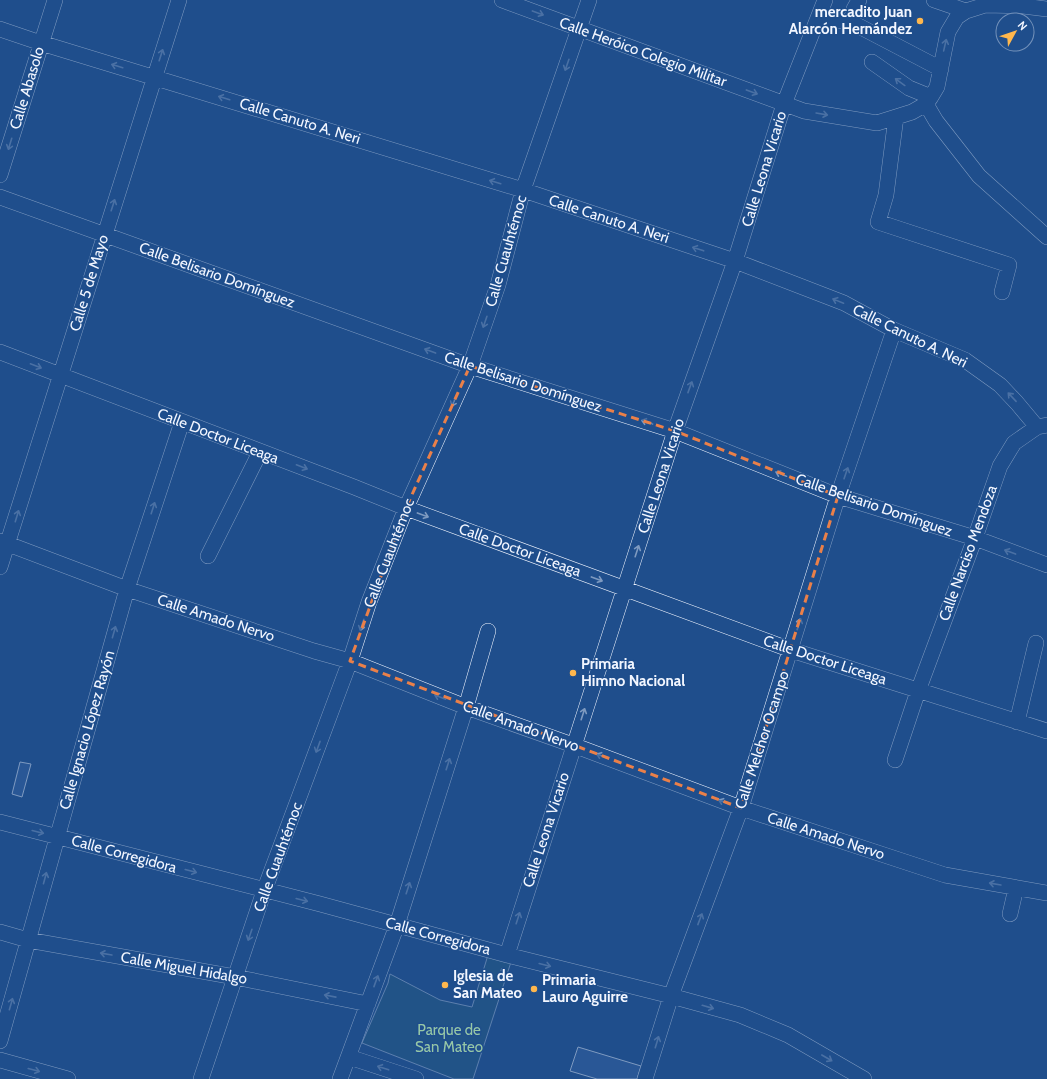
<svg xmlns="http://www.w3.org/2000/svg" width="1047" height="1079" font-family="Cabin,sans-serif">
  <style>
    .green { fill: #245a82; stroke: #a8bbd7 }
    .building { fill: #3563a3; stroke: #f2f6ff }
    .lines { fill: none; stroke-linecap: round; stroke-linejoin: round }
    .minor-casing { stroke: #f2f6ff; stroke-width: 16 }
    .path { stroke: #b3c4dc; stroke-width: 2.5; stroke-dasharray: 3 2; stroke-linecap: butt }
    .minor { stroke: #1f4e8c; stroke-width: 15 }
    .oneway { stroke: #7e9ac0 }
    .marked { fill: none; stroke: #ea8049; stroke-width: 3; stroke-dasharray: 8 5; stroke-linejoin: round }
    .poi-dot { fill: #ffb74d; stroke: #1f4e8c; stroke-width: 1.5 }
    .labels { text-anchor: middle; stroke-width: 3; stroke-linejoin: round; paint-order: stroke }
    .poi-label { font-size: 15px; font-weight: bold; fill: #f2f6ff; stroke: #1f4e8c; text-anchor: start }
    .street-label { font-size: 15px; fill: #f2f6ff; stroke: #1f4e8c }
    .park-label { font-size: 15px; fill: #97c8a6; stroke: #1f4e8c }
  </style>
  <rect width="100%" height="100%" fill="#1f4e8c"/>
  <path class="green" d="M 488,955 L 511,962 L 473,1079 L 454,1079 L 362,1043 L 388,983 L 390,974 L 440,1000 L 472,1007 Z"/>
  <path class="building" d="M 20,762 L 31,764 L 22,797 L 12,794 Z
    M 578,1047 L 641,1066 L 637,1079 L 597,1079 L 570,1071 Z"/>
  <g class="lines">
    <g class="minor-casing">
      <path id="minor" d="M 502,0 L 804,111 L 877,123 L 912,112 L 926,104 L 931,97 L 937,87 L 948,32 L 957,17 L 966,11 L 985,5 L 1023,6 L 1047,9
        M 934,0 L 966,11
        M 818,18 L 851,22 L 854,9 L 859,0
        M 851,22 L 941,69
        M 0,29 L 41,43 L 523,190 L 735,261 L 844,303 L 894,330 L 965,360 L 1000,385 L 1017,403 L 1037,427
        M 872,62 L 909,88 L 931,97
        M 926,104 L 936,121 L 979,176 L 1047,237
        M 896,117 L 886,195 L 878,222 L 1009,265 L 1002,292
        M 0,175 L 55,0
        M 0,197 L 470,366 L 675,431 L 838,496 L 975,538 L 1047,565
        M 0,352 L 354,487 L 406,508 L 791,650 L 1047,731
        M 0,541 L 127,589 L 314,651 L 350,661 L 466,707 L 573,745 L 741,808 L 945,875 L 1047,893
        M 208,556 L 260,452
        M 0,567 L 179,0
        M 1017,722 L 1036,643
        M 895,760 L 918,691 L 975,538 L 1000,466 L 1014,443 L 1037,427 L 1047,425
        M 0,822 L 320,904 L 507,955 L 671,996 L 740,1015 L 788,1035 L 864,1079
        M 1010,914 L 1016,888
        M 0,932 L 28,940 L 235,977 L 368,1004
        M 507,955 L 675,431 L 735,261 L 784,104 L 825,0
        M 0,1041 L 127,589 L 182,422
        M 349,1057 L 416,1079
        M 0,1060 L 68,1079
        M 201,1079 L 264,891 L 350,661 L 369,602 L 406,508 L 470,366 L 498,285 L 523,190 L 589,0
        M 340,1079 L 397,925 L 466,707 L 488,631
        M 645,1079 L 671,996 L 741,808 L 838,496 L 894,330"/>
    </g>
    <path class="path" d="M 500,976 L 503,967"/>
    <use href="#minor" class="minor"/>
  </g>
  <defs><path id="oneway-shaft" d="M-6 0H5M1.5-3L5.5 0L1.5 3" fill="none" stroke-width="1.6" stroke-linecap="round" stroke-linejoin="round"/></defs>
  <g class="oneway">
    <use href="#oneway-shaft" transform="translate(538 13) rotate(20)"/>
    <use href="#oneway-shaft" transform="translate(945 45) rotate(-77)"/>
    <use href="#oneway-shaft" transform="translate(161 55) rotate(-72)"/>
    <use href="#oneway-shaft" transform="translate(567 65) rotate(109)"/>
    <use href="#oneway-shaft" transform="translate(117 66) rotate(-163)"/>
    <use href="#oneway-shaft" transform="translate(900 82) rotate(-144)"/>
    <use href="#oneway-shaft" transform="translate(752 92) rotate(20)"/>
    <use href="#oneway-shaft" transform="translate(224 98) rotate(-163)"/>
    <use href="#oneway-shaft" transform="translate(822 114) rotate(10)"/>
    <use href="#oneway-shaft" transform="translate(10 144) rotate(107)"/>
    <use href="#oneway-shaft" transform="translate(495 182) rotate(-163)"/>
    <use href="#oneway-shaft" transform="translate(113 205) rotate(-72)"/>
    <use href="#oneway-shaft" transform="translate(698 249) rotate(-162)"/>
    <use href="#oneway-shaft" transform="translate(838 301) rotate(-158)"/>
    <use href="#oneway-shaft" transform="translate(485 322) rotate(109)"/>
    <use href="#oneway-shaft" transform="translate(430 351) rotate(-160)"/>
    <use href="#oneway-shaft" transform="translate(36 366) rotate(21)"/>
    <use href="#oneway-shaft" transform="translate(690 387) rotate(-70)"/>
    <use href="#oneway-shaft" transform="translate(1012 397) rotate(-133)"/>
    <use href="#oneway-shaft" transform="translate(454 401) rotate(114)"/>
    <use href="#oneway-shaft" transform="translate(647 422) rotate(-162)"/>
    <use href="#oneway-shaft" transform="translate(302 467) rotate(21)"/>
    <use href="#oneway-shaft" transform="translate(846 473) rotate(-71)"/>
    <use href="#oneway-shaft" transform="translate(781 474) rotate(-158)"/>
    <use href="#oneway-shaft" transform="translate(153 508) rotate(-72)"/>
    <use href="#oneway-shaft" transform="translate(423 515) rotate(20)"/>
    <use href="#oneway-shaft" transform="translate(17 516) rotate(-73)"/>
    <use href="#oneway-shaft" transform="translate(637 551) rotate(-72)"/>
    <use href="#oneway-shaft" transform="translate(1010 552) rotate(-160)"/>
    <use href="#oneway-shaft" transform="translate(597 579) rotate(20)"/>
    <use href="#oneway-shaft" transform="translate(799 624) rotate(-73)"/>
    <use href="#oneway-shaft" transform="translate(362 625) rotate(108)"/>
    <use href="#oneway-shaft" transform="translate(114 632) rotate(-74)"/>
    <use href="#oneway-shaft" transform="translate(440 697) rotate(-159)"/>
    <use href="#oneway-shaft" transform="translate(583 714) rotate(-72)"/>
    <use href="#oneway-shaft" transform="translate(318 747) rotate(110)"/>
    <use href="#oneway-shaft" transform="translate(602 756) rotate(-159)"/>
    <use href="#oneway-shaft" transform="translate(448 764) rotate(-72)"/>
    <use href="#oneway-shaft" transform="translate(724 802) rotate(-159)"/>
    <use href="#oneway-shaft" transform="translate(38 832) rotate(14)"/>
    <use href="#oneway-shaft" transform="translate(191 871) rotate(15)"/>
    <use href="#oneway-shaft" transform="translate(45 878) rotate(-75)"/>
    <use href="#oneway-shaft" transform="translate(995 884) rotate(-170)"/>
    <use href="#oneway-shaft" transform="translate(408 888) rotate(-72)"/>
    <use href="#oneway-shaft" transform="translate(302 900) rotate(14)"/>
    <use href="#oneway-shaft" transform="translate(518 918) rotate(-72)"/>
    <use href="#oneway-shaft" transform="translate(700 919) rotate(-69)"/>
    <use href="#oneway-shaft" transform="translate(250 935) rotate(109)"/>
    <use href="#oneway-shaft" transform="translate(106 954) rotate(-170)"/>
    <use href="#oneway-shaft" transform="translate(545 965) rotate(14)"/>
    <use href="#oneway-shaft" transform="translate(376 981) rotate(-70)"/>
    <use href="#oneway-shaft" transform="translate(330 996) rotate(-169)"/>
    <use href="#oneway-shaft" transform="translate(11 1004) rotate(-74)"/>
    <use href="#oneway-shaft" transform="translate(708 1007) rotate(16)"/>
    <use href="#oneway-shaft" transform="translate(657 1042) rotate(-73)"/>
    <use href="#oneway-shaft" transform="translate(827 1058) rotate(30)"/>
    <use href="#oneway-shaft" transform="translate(383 1068) rotate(-162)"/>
    <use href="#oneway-shaft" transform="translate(34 1070) rotate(15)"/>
  </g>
  <path d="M0 0H1047V1079H0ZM 470,366 L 675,431 L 838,496 L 741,808 L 350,661 L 406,508 Z" fill="#1f4e8c" fill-opacity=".55" fill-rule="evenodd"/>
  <path class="marked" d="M 470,366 L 675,431 L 838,496 L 741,808 L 350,661 L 406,508 Z"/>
  <g class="poi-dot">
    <circle cx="920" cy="21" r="4"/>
    <circle cx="573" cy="673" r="4"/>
    <circle cx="445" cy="985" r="4"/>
    <circle cx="534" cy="989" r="4"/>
  </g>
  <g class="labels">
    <g class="poi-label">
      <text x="912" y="17" text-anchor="end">mercadito Juan<tspan x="912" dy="17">Alarcón Hernández</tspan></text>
      <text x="581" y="669">Primaria<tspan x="581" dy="17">Himno Nacional</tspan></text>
      <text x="453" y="981">Iglesia de<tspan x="453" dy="17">San Mateo</tspan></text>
      <text x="542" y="985">Primaria<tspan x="542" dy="17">Lauro Aguirre</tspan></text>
    </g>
    <g class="street-label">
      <text transform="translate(643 52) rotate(20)" y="5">Calle Heróico Colegio Militar</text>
      <text transform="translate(27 88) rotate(-73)" y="5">Calle Abasolo</text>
      <text transform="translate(300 121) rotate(17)" y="5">Calle Canuto A. Neri</text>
      <text transform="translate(764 169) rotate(-73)" y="5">Calle Leona Vicario</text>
      <text transform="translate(609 219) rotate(18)" y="5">Calle Canuto A. Neri</text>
      <text transform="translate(506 251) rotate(-74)" y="5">Calle Cuauhtémoc</text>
      <text transform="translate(217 275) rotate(20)" y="5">Calle Belisario Domínguez</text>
      <text transform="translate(89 283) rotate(-73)" y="5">Calle 5 de Mayo</text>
      <text transform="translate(910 336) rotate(26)" y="5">Calle Canuto A. Neri</text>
      <text transform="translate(523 382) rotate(18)" y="5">Calle Belisario Domínguez</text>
      <text transform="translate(218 436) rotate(21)" y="5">Calle Doctor Liceaga</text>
      <text transform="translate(661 476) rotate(-72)" y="5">Calle Leona Vicario</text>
      <text transform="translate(874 505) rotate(19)" y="5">Calle Belisario Domínguez</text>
      <text transform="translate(520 550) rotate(20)" y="5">Calle Doctor Liceaga</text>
      <text transform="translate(389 553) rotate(-69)" y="5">Calle Cuauhtémoc</text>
      <text transform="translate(968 553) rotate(-70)" y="5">Calle Narciso Mendoza</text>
      <text transform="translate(216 618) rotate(18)" y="5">Calle Amado Nervo</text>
      <text transform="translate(825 660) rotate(18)" y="5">Calle Doctor Liceaga</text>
      <text transform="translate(521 726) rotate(20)" y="5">Calle Amado Nervo</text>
      <text transform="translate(87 730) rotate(-74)" y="5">Calle Ignacio López Rayón</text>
      <text transform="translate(762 740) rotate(-72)" y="5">Calle Melchor Ocampo</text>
      <text transform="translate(546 830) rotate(-72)" y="5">Calle Leona Vicario</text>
      <text transform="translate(826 836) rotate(18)" y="5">Calle Amado Nervo</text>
      <text transform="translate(124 854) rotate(15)" y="5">Calle Corregidora</text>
      <text transform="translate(278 857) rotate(-70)" y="5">Calle Cuauhtémoc</text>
      <text transform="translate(438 936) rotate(15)" y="5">Calle Corregidora</text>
      <text transform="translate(184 968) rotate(10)" y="5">Calle Miguel Hidalgo</text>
    </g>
    <g class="park-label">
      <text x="449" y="1035">Parque de<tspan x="449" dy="17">San Mateo</tspan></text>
    </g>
  </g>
  <g transform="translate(1015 32) rotate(50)"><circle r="19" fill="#1f4e8c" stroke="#7391ba"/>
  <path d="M0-3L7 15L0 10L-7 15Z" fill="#ffb74d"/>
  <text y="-6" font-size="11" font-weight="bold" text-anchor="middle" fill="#f2f6ff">N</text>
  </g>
</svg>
